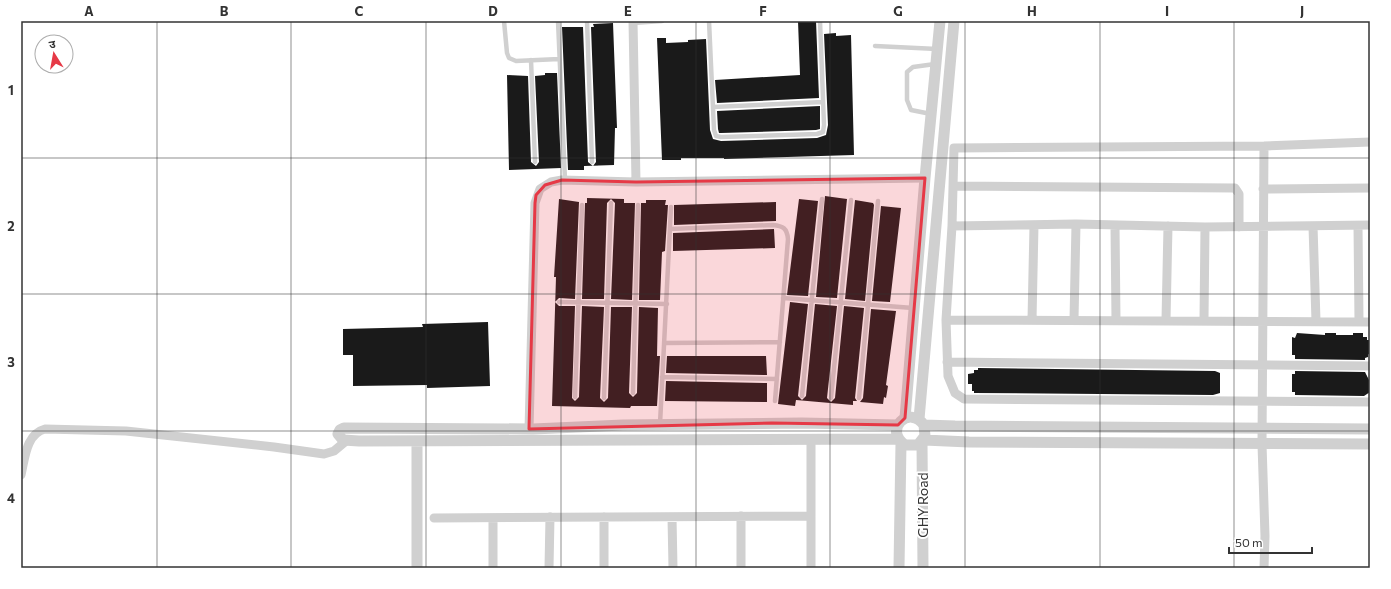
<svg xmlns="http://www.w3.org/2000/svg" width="1391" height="589" font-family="Commissioner,'Noto Sans Devanagari',sans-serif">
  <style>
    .building { fill: #1a1a1a }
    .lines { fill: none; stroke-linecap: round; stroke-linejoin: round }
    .service { stroke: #d0d0d0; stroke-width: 4.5 }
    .minor { stroke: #d0d0d0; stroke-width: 9 }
    .tertiary { stroke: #d0d0d0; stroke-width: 11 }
    .marked { fill: #e63946; fill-opacity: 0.2; stroke: #e63946; stroke-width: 3; stroke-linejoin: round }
    .grid { fill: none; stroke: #333; stroke-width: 1; stroke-opacity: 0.55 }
    .labels { text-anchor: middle; stroke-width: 4; stroke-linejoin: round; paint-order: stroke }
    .street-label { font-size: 14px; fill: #333; stroke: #fff }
    .neatline { fill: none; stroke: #333; stroke-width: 1.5 }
    .grid-label { font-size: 13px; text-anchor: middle; font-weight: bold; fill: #333 }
  </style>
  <rect width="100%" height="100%" fill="#fff"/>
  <path class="building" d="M 798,21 L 816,21 L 819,98 L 717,103 L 715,80 L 800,75 Z
    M 613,23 L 617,128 L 615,128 L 614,165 L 584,166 L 584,170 L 568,170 L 562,27 L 583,27 L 588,162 L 593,166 L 596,162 L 591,27 L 594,27 L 593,24 Z
    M 836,33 L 836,36 L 851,35 L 854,155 L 724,159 L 724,158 L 681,158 L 681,160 L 662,160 L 657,38 L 666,38 L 666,43 L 688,42 L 688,40 L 706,39 L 710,130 L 713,139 L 721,141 L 817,138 L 826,135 L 828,125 L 824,34 Z
    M 545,73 L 557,73 L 561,168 L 509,170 L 507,75 L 528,76 L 531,162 L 536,166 L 539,162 L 535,76 L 545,75 Z
    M 820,106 L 820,129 L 816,130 L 721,133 L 719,133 L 718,129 L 717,111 Z
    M 825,196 L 847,199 L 837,298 L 816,297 Z
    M 587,198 L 624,199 L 624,203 L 635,203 L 632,300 L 611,299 L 615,203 L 611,199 L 607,203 L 604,299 L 582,299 L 585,203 L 587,203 Z
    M 559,199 L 579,202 L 575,299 L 559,298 L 555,302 L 559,306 L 575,306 L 572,398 L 575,401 L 579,397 L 582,306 L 604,307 L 600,398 L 604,402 L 608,398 L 611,307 L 632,307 L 629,393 L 633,397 L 637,393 L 639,307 L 658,308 L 657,356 L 660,356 L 657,406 L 631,406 L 630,408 L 552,406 L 556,277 L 554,277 Z
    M 799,199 L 818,201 L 808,296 L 787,295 Z
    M 646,200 L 666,200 L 665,205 L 668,205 L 665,251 L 662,252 L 660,300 L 639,300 L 641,203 L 646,203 Z
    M 855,200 L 873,203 L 874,205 L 865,301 L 845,299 Z
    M 776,202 L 776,221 L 674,225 L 674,205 Z
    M 881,206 L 901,208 L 890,302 L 872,301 Z
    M 774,229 L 775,248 L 673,251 L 673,233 Z
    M 790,302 L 808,304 L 798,396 L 802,400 L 806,396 L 815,304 L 837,306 L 827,398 L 831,402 L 835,398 L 844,306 L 864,308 L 855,398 L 857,401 L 853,401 L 853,405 L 796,400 L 795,406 L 778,404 Z
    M 871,309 L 896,311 L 886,385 L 888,386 L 886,398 L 884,397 L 883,404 L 860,402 L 863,398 Z
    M 488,322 L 490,386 L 427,388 L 427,385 L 353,386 L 353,355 L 343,355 L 343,329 L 423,327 L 422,324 Z
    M 1297,333 L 1325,335 L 1325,333 L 1336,333 L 1336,335 L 1353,335 L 1353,333 L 1363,333 L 1363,337 L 1367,337 L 1367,340 L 1369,340 L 1370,355 L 1368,354 L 1368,357 L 1365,358 L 1365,360 L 1295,359 L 1295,355 L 1292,355 L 1292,337 L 1295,338 Z
    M 667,356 L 766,356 L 767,375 L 666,373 Z
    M 978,368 L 1215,371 L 1220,373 L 1220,393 L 1213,395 L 974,393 L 974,391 L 972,391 L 972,384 L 968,384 L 968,374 L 974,373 L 974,370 L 978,370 Z
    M 1295,371 L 1365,372 L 1370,382 L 1370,392 L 1364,396 L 1295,395 L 1295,392 L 1292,392 L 1292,374 L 1295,374 Z
    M 666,381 L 767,383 L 767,402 L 665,401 Z"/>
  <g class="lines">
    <path class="service" d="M 504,21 L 507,53 L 509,58 L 516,61 L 559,59
      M 558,21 L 565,180
      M 587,21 L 592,162
      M 709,21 L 714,130 L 716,136 L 721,137 L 817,134 L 823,132 L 824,125 L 820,21
      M 633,23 L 662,21
      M 875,46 L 937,49
      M 531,60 L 535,162
      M 713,107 L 823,102
      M 931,114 L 911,110 L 907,100 L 907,72 L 913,67 L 935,64
      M 670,229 L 773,225 C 783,226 787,228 788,239 L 775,401
      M 783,298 L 913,308
      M 559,302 L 667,304
      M 664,343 L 780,342
      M 662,377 L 777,379
      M 633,393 L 638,205
      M 802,396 L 822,199
      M 575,397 L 582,205
      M 604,398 L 611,203
      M 831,398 L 851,200
      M 859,398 L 878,201
      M 660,424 L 671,207"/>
    <path class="minor" d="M 633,21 L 636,182
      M 1264,146 L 1262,444 L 1265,536 L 1264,568
      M 953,186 L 1235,188 L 1239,194 L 1239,227
      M 1263,189 L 1370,188
      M 1115,225 L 1116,320
      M 1370,225 L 1205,227 L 1076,224 L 952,226 L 946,320 L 948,376 L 955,393 L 964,399 L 1370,402
      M 952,226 L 954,148 L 1264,146 L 1370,142
      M 1313,226 L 1316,321
      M 1358,226 L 1359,321
      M 946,320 L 1370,322
      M 1032,320 L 1034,225
      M 1074,320 L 1076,224
      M 1166,320 L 1168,226
      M 1204,320 L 1205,227
      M 947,362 L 1370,366
      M 529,429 L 535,203 L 540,189 L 551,182 L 562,180 L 636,182 L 925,178
      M 21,475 C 25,458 26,434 45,429 L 126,431 L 274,447 L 324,454 L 334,451 L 346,441
      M 741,516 L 741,568
      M 672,517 L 673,568
      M 434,518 L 811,516
      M 493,518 L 493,568
      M 549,568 L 550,517
      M 604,568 L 604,517
      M 811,568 L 811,440"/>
    <path class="tertiary" d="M 905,418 L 925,178 L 940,21
      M 919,419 L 954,21
      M 898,425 L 802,423 L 623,425 L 533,429 L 344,428 L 340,430 L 338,434 L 343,440 L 359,441 L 898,439
      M 924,425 L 925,436 L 918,445 L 905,445 C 883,430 909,404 924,425 L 955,426 L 1370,429
      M 924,440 L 969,442 L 1370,444
      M 922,442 L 923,568
      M 417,568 L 417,441
      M 899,568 L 901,443"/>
  </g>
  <path class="marked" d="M 925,178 L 905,418 L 898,425 L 772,423 L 529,429 L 535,203 L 536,195 L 545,185 L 562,180 L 636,182 Z"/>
  <path class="grid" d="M 157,21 L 157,568M 291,21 L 291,568M 426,21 L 426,568M 561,21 L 561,568M 696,21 L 696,568M 830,21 L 830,568M 965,21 L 965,568M 1100,21 L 1100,568M 1234,21 L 1234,568M 21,158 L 1370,158M 21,294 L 1370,294M 21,431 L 1370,431"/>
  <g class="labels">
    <g class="street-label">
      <text transform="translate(923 505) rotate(-90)" y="5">GHY Road</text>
    </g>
  </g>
  <rect width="1391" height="589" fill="none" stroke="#ffffff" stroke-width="44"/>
  <g transform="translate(54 54) rotate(349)"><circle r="19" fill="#ffffff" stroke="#adadad"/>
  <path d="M0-3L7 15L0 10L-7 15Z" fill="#e63946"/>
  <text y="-6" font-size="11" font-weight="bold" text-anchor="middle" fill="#333333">उ</text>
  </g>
  <path d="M1229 547v6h83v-6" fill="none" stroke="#333333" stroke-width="2"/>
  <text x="1235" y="547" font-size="12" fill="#333333" stroke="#ffffff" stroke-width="3" paint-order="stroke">50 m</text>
  <rect x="22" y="22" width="1347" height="545" class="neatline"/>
  <g class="grid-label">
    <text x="89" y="16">A</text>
    <text x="224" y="16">B</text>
    <text x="359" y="16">C</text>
    <text x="493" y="16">D</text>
    <text x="628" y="16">E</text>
    <text x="763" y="16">F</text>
    <text x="898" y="16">G</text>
    <text x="1032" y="16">H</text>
    <text x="1167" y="16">I</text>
    <text x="1302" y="16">J</text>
    <text x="11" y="95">1</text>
    <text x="11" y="231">2</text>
    <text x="11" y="367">3</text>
    <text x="11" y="503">4</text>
  </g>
</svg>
